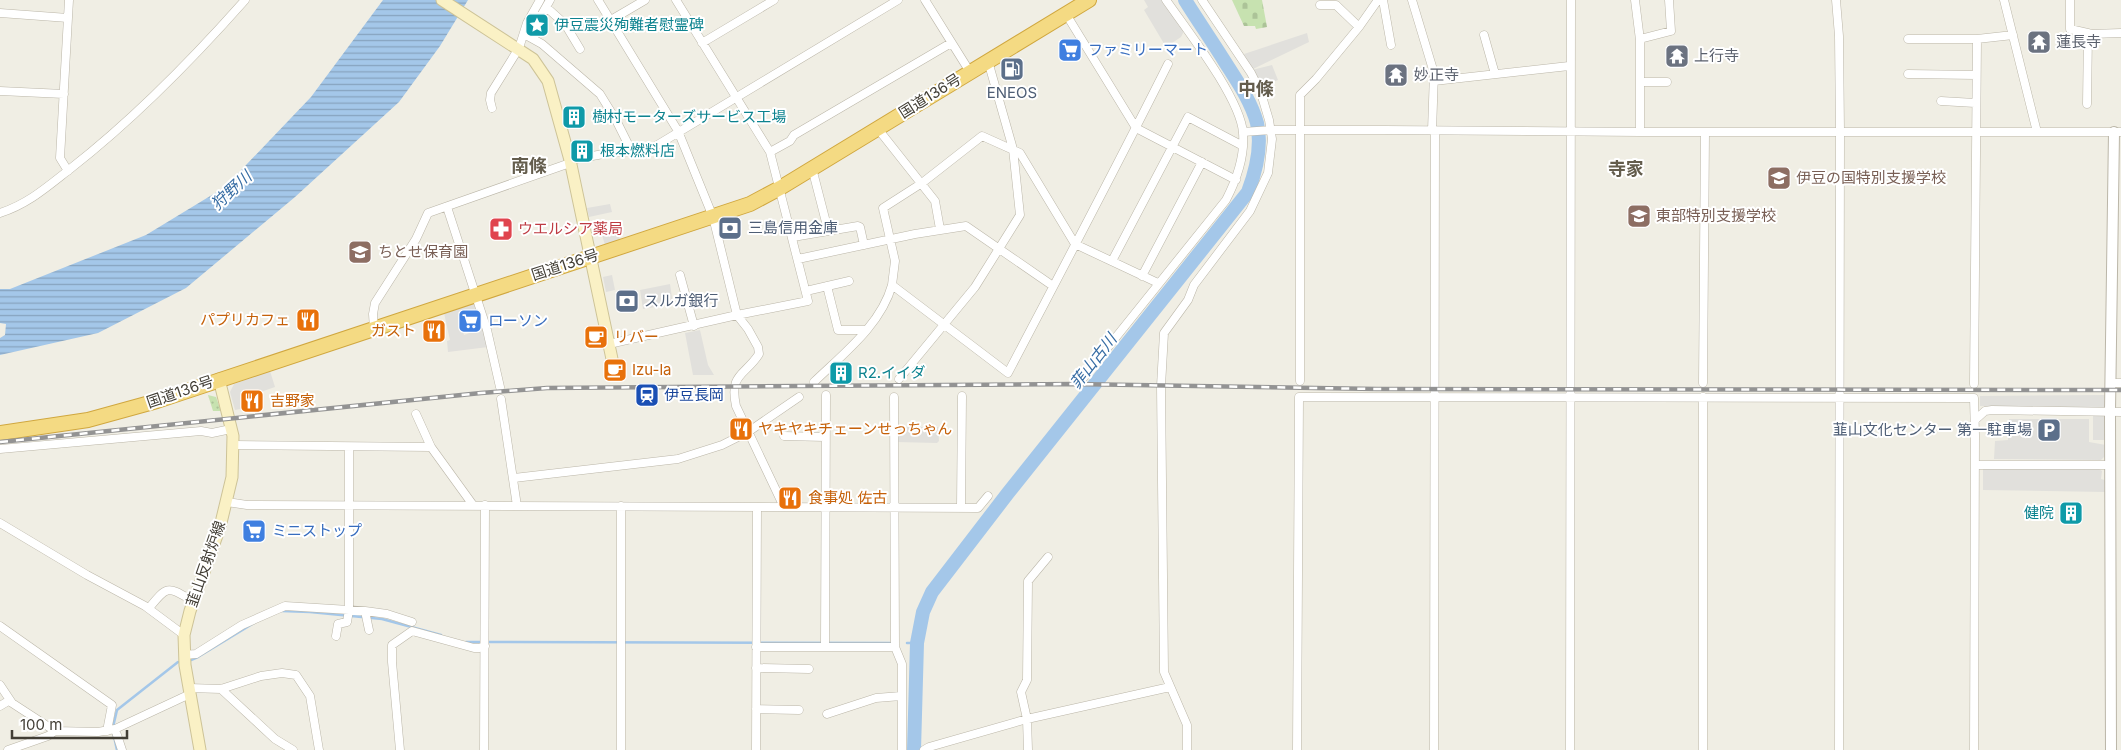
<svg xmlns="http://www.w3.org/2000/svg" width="2121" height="750" font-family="Inter,'Noto Sans JP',sans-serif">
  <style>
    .grass { fill: url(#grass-dots) }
    .cemetery { fill: url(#cemetery-stones) }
    .parking { fill: #e1e0dc }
    .water { fill: url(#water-rules) }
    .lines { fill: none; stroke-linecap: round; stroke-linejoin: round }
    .stream { stroke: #a4c7e9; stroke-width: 2.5 }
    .river { stroke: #a4c7e9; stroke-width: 14 }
    .minor-casing { stroke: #bbb6a8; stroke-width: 9 }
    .tertiary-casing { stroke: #bbb6a8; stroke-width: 12 }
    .secondary-casing { stroke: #cdc397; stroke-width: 13 }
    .trunk-casing { stroke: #d0a73f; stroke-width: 16 }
    .minor { stroke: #fff; stroke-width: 8 }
    .tertiary { stroke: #fff; stroke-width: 10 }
    .secondary { stroke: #faf1c5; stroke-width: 11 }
    .trunk { stroke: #f4da83; stroke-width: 14 }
    .rail-casing { stroke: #939393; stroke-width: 4.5 }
    .rail { stroke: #fff; stroke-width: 2.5; stroke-dasharray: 8; stroke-linecap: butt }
    .labels { text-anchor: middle; stroke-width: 4; stroke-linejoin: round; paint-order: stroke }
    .culture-label { font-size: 15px; fill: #0d838f; stroke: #fff; text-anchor: start }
    .worship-label { font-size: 15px; fill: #5b616d; stroke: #fff; text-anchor: start }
    .shop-label { font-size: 15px; fill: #366cbe; stroke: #fff; text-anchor: start }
    .service-label { font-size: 15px; fill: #4e5e75; stroke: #fff; text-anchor: start }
    .street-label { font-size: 15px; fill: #423e35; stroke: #fff }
    .education-label { font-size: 15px; fill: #785e54; stroke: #fff; text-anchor: start }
    .health-label { font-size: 15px; fill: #be3a42; stroke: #fff; text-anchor: start }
    .food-label { font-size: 15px; fill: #c56008; stroke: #fff; text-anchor: start }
    .transit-label { font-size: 15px; fill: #164399; stroke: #fff; text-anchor: start }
    .water-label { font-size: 16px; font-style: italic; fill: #376da4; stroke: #fff }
    .quarter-label { font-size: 18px; font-weight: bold; fill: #645d4d; stroke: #fff }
  </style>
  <defs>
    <pattern id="grass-dots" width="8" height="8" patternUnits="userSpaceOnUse" patternTransform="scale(1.25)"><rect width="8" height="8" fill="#c7e2b0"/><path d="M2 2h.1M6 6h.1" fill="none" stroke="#acc398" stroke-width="1.8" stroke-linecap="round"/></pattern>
    <pattern id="cemetery-stones" width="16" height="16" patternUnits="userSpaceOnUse" patternTransform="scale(1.25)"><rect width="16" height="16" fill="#c7e2b0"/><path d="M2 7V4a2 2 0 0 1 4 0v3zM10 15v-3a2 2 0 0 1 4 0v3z" fill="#acc398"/></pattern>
    <pattern id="water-rules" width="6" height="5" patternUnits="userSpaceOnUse" patternTransform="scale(1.25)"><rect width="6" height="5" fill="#a4c7e9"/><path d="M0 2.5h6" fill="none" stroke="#87a3be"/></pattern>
  </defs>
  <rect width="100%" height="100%" fill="#f0eee4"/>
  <path class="grass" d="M 208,395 L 216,397 L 221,411 L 213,411 Z"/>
  <path class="cemetery" d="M 1232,0 L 1262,0 L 1267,27 L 1256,29 L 1255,26 L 1244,26 Z"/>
  <path class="parking" d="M 1144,0 L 1164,0 L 1184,31 L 1181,37 L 1166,47 L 1144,10 L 1148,7 Z
    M 1307,33 L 1309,42 L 1251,70 L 1244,54 Z
    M 1272,65 L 1278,80 L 1261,87 L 1252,70 Z
    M 610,204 L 612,212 L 589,217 L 587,208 Z
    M 618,231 L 620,241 L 605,245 L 602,235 Z
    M 612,275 L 615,290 L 606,292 L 603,277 Z
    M 670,284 L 673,304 L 643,309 L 640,290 Z
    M 475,301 L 478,311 L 458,319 L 464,335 L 483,328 L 488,347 L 448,352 L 447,341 L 450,340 L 444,313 Z
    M 700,330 L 708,365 L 714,375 L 693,375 L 685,333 Z
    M 270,371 L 275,387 L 243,398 L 245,408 L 235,410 L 230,392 L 234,384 Z
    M 2106,395 L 2106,407 L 1980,406 L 1980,396 Z
    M 2093,415 L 2106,415 L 2106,440 L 2093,440 Z
    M 2009,419 L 2089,419 L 2089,442 L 2106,445 L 2105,456 L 2101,460 L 1994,459 L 1995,441 L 2008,440 Z
    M 897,427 L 938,427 L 939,441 L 937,443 L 896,442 Z
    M 1983,468 L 2099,469 L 2102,471 L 2101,479 L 2105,480 L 2105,492 L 1983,490 Z"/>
  <path class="water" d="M 383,0 L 468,0 L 440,46 L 399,102 L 295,197 L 186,288 L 98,333 L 0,355 L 0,338 L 5,335 L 6,324 L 0,323 L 0,289 L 10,289 L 146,235 L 225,187 L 311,97 Z"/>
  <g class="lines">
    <path class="stream" d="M 282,611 L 310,612 L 382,619 L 441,635
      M 466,642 L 890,643
      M 907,643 L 917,643
      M 191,660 L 198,657 L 254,623
      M 113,727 L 117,710 L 178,662
      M 113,732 L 117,750"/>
    <path class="river" d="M 914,750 L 917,643 L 923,612 L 932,592 L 1008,493 L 1248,192 C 1256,171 1262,145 1257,123 C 1251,101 1237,81 1225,62 C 1212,41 1198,21 1185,0"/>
    <g class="minor-casing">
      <path id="minor" d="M 598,0 L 678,131 L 713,217 L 737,315 L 748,329 L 758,347 L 759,354 C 745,376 729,373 736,406 L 784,507
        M 925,0 L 970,72
        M 1383,0 L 1391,45
        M 1412,0 L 1434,73 L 1432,131
        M 1635,0 L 1640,40 L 1640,132
        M 1836,0 L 1839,36 L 1840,132 L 1839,750
        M 2004,0 L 2037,132
        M 2070,0 L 2070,29 L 2092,34 L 2121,33
        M 1320,5 L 1336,5 L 1359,27
        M 546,7 L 565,24 L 580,49
        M 0,13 L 68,18
        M 1066,14 L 1136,128 L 1236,180
        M 611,20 L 645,0
        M 529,22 L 542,14 L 550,0
        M 524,34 L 542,44 L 600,94 L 616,120 L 631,150
        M 1484,35 L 1495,74
        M 1640,39 L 1671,31 L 1669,0
        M 1908,39 L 1977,39
        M 702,43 L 774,0
        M 1908,74 L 1976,75
        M 1434,81 L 1569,66
        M 1640,82 L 1667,82
        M 0,91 L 64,94
        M 1941,101 L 1975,103
        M 2087,104 L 2088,33
        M 492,108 L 490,100 L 491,93 L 519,48 L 527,23 L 540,0
        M 878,129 L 935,201 L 940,229
        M 1243,132 L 1271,130 L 1384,130 L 1640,132 L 2121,132
        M 770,152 L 790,141 L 794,135 L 951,43
        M 570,160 L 609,153 L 649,150 L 898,0
        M 812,168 L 828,230
        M 68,171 L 60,158 L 69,0
        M 447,207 L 487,330 L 500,387
        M 0,213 C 28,204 47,187 70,169 C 134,119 191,61 245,0
        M 793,237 L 858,226 L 860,227 L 864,245
        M 798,259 L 915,234 L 966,226 L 1053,286
        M 1112,261 L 1188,117 L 1243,146
        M 680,275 L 694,326
        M 1142,276 L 1202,162
        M 1158,283 L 1075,244 L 1020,153 L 982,136 L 922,183 L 883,208 L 895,261 L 892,285 L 1008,373 C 1062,270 1116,168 1168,64
        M 827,286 L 838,330 L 866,330
        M 806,291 L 849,281
        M 374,329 L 373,314 L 375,303 L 416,239 L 428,213 L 570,163
        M 609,344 L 737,315 L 808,301 L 770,152 L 676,0
        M 1084,377 L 1226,200 C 1237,179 1245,157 1243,133 C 1241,99 1187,30 1166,0
        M 899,379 L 975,287 L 1020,215 L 1013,149 L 988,61
        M 1300,381 L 1300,95 L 1316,79 L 1359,27 L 1378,0
        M 814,382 C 843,354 881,325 892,285
        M 1703,383 L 1705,132
        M 2111,383 L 2121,383
        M 1974,384 L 1977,39 L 2013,35
        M 894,397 L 895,647 L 902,664 L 902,750
        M 1703,397 L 1703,750
        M 501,399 L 517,506
        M 416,414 L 431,447 L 473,505
        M 1975,420 L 1985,411 L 1992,410 L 2121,412
        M 784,436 L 825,437
        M 234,445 L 431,447
        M 0,449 L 201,431 L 212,433 L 231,429
        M 1975,465 L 2111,465
        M 514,478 L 678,459 L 722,445 L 748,432 L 799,397
        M 227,502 L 247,505 L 978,508 L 988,496
        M 961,507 L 962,396
        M 0,523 L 87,575 L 145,606 L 184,635
        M 149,608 C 168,585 167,586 193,601
        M 365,611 L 369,630
        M 0,626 L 112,705 L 107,731
        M 336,636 L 338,624 L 347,622 L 349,610 L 349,447
        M 756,647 L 895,647
        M 825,647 L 826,395
        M 184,655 L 196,654 L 242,625 L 285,606 L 365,611 L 387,614 L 412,622
        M 756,668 L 809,669
        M 0,685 L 12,703 L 55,731
        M 189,688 L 221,689 L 261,676 L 282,673 L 296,675 L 310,696 L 319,750
        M 221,689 L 275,739 L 293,750
        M 0,706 L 10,700
        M 756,709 L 799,710
        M 827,714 L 876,698 L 901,696
        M 115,729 L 122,750
        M 8,750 L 48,736 L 55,731 L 98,732 L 115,729 L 190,694
        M 400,750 L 392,662 L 392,645 L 412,631 L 474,648 L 479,648 L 485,646
        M 484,750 L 485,505
        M 621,750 L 621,506
        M 756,750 L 757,507
        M 924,750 L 929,747 L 1027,719 L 1170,687
        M 1028,750 L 1027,719 L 1021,692 L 1027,680 L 1028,581 L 1048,557
        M 1187,750 L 1187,725 L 1164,672 L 1161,386 L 1164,333 L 1188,300 L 1194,285 L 1250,211 L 1268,173 L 1272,139 L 1269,120 L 1261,93 L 1251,73 L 1202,0
        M 1297,750 L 1299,397 L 1974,398 L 1975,435 L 1974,750
        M 1434,750 L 1435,131
        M 1570,750 L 1571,0"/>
    </g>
    <g class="tertiary-casing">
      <path id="tertiary" d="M 2111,750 L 2110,411 L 2114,132"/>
    </g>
    <g class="secondary-casing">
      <path id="secondary" d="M 442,0 L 533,59 L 548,81 L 570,160 L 612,359
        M 200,750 L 185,665 L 184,635 L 190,611 L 220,527 L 232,477 L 233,436 L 219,379"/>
    </g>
    <g class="trunk-casing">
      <path id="trunk" d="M 0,433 L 88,420 L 157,401 L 750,204 L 780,188 L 1089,0"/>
    </g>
    <use href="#minor" class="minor"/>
    <use href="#tertiary" class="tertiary"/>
    <use href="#secondary" class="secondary"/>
    <use href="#trunk" class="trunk"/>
    <g class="rail-casing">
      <path id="rail" d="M 0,442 L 481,393 L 547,388 L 1073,384 L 1377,389 L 2121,390"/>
    </g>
    <use href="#rail" class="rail"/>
  </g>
  <defs>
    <g id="sight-square" transform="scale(1.25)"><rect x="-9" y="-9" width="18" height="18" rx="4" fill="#0f9aa8" stroke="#fff"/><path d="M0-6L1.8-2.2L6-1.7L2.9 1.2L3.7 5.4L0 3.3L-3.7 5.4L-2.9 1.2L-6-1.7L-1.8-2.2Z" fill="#fff"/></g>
    <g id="temple-square" transform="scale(1.25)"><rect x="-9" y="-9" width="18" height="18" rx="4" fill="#6b7280" stroke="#fff"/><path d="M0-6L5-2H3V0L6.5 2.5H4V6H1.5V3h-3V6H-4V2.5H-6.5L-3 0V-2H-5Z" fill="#fff"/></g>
    <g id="supermarket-square" transform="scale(1.25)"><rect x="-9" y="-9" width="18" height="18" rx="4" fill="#3f7fe0" stroke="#fff"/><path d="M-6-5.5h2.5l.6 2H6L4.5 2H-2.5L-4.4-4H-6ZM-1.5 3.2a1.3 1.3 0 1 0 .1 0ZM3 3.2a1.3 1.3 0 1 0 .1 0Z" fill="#fff"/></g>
    <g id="fuel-square" transform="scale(1.25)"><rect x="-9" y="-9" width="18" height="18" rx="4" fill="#5c6f8a" stroke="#fff"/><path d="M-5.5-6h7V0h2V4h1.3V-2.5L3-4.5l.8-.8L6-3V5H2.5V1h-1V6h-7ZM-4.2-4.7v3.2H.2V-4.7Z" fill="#fff"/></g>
    <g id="building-square" transform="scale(1.25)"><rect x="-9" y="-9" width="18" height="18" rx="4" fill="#0f9aa8" stroke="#fff"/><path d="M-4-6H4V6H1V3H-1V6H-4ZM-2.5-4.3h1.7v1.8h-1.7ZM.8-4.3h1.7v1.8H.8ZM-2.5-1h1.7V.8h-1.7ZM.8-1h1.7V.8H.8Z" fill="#fff"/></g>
    <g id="school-square" transform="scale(1.25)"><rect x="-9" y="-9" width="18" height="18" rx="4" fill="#8d6e63" stroke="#fff"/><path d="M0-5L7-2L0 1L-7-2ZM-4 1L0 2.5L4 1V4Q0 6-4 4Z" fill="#fff"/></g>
    <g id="bank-square" transform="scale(1.25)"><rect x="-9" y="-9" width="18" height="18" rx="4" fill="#5c6f8a" stroke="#fff"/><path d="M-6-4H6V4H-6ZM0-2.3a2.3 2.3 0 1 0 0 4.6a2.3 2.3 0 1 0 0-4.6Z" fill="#fff"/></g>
    <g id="pharmacy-square" transform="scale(1.25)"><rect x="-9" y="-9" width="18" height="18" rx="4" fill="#e0444e" stroke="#fff"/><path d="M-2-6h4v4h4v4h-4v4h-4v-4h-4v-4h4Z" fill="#fff"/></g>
    <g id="restaurant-square" transform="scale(1.25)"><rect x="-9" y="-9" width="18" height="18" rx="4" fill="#e8710a" stroke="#fff"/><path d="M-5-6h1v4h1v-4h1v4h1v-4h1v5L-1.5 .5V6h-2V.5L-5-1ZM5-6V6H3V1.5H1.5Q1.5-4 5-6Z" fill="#fff"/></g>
    <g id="cafe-square" transform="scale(1.25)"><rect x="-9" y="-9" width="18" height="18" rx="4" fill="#e8710a" stroke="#fff"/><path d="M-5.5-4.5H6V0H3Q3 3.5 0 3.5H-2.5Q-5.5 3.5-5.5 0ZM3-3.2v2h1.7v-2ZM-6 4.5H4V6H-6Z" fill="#fff"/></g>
    <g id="station-square" transform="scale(1.25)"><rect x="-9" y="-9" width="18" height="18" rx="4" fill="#1a4fb4" stroke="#fff"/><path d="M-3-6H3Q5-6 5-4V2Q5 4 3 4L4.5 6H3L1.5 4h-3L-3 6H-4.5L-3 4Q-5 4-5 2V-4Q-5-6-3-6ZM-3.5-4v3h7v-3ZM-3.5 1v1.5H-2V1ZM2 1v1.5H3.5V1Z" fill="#fff"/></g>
    <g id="parking-square" transform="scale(1.25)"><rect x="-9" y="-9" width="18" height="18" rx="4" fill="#5c6f8a" stroke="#fff"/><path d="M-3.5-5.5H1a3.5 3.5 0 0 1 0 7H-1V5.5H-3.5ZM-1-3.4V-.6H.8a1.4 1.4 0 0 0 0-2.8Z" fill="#fff"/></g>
  </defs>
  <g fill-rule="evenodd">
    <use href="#sight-square" x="537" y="25"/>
    <use href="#temple-square" x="2039" y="42"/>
    <use href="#supermarket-square" x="1070" y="50"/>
    <use href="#temple-square" x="1677" y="56"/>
    <use href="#fuel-square" x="1012" y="69"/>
    <use href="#temple-square" x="1396" y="75"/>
    <use href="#building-square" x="574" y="117"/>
    <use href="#building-square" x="582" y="151"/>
    <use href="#school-square" x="1779" y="178"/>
    <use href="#school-square" x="1639" y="216"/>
    <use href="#bank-square" x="730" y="228"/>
    <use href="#pharmacy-square" x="501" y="229"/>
    <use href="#school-square" x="360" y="252"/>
    <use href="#bank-square" x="627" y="301"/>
    <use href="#restaurant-square" x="308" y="320"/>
    <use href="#supermarket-square" x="470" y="321"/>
    <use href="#restaurant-square" x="434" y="331"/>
    <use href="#cafe-square" x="596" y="337"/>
    <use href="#cafe-square" x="615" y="370"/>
    <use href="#building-square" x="841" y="373"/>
    <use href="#station-square" x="647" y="395"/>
    <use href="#restaurant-square" x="252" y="401"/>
    <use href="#restaurant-square" x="741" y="429"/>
    <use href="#parking-square" x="2049" y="430"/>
    <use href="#restaurant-square" x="790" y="498"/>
    <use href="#building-square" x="2071" y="513"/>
    <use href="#supermarket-square" x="254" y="531"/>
  </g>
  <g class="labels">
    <g class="culture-label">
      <text x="554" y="30">伊豆震災殉難者慰霊碑</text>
      <text x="592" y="122">樹村モーターズサービス工場</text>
      <text x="600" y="156">根本燃料店</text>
      <text x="858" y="378">R2.イイダ</text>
      <text x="2054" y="518" text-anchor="end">健院</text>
    </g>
    <g class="worship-label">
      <text x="2056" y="47">蓮長寺</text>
      <text x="1694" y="61">上行寺</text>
      <text x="1414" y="80">妙正寺</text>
    </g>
    <g class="shop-label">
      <text x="1088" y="55">ファミリーマート</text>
      <text x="488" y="326">ローソン</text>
      <text x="272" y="536">ミニストップ</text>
    </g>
    <g class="service-label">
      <text x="1012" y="98" text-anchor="middle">ENEOS</text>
      <text x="748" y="233">三島信用金庫</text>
      <text x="644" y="306">スルガ銀行</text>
      <text x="2032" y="435" text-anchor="end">韮山文化センター 第一駐車場</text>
    </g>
    <g class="street-label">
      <text transform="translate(930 96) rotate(-32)" y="5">国道136号</text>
      <text transform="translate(565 265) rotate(-18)" y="5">国道136号</text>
      <text transform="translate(180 392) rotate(-19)" y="5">国道136号</text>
      <text transform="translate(206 564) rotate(-71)" y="5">韮山反射炉線</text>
    </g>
    <g class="education-label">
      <text x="1796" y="183">伊豆の国特別支援学校</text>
      <text x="1656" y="221">東部特別支援学校</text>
      <text x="378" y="257">ちとせ保育園</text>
    </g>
    <g class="health-label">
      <text x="518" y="234">ウエルシア薬局</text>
    </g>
    <g class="food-label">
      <text x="290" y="325" text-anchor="end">パプリカフェ</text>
      <text x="416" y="336" text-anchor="end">ガスト</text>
      <text x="614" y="342">リバー</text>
      <text x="632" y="375">Izu-la</text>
      <text x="270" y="406">吉野家</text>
      <text x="758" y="434">ヤキヤキチェーンせっちゃん</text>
      <text x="808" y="503">食事処 佐古</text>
    </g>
    <g class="transit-label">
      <text x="664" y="400">伊豆長岡</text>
    </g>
    <g class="water-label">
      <text transform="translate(231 190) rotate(-43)" y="6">狩野川</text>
      <text transform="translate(1093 361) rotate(-52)" y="6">菲山古川</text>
    </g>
    <g class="quarter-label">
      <text x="1256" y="95">中條</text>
      <text x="529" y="172">南條</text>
      <text x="1626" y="175">寺家</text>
    </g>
  </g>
  <path d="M12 730v8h115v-8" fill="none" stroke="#423e35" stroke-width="2.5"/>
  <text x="20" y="730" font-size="15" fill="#423e35" stroke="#ffffff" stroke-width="4" paint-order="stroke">100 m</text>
</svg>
